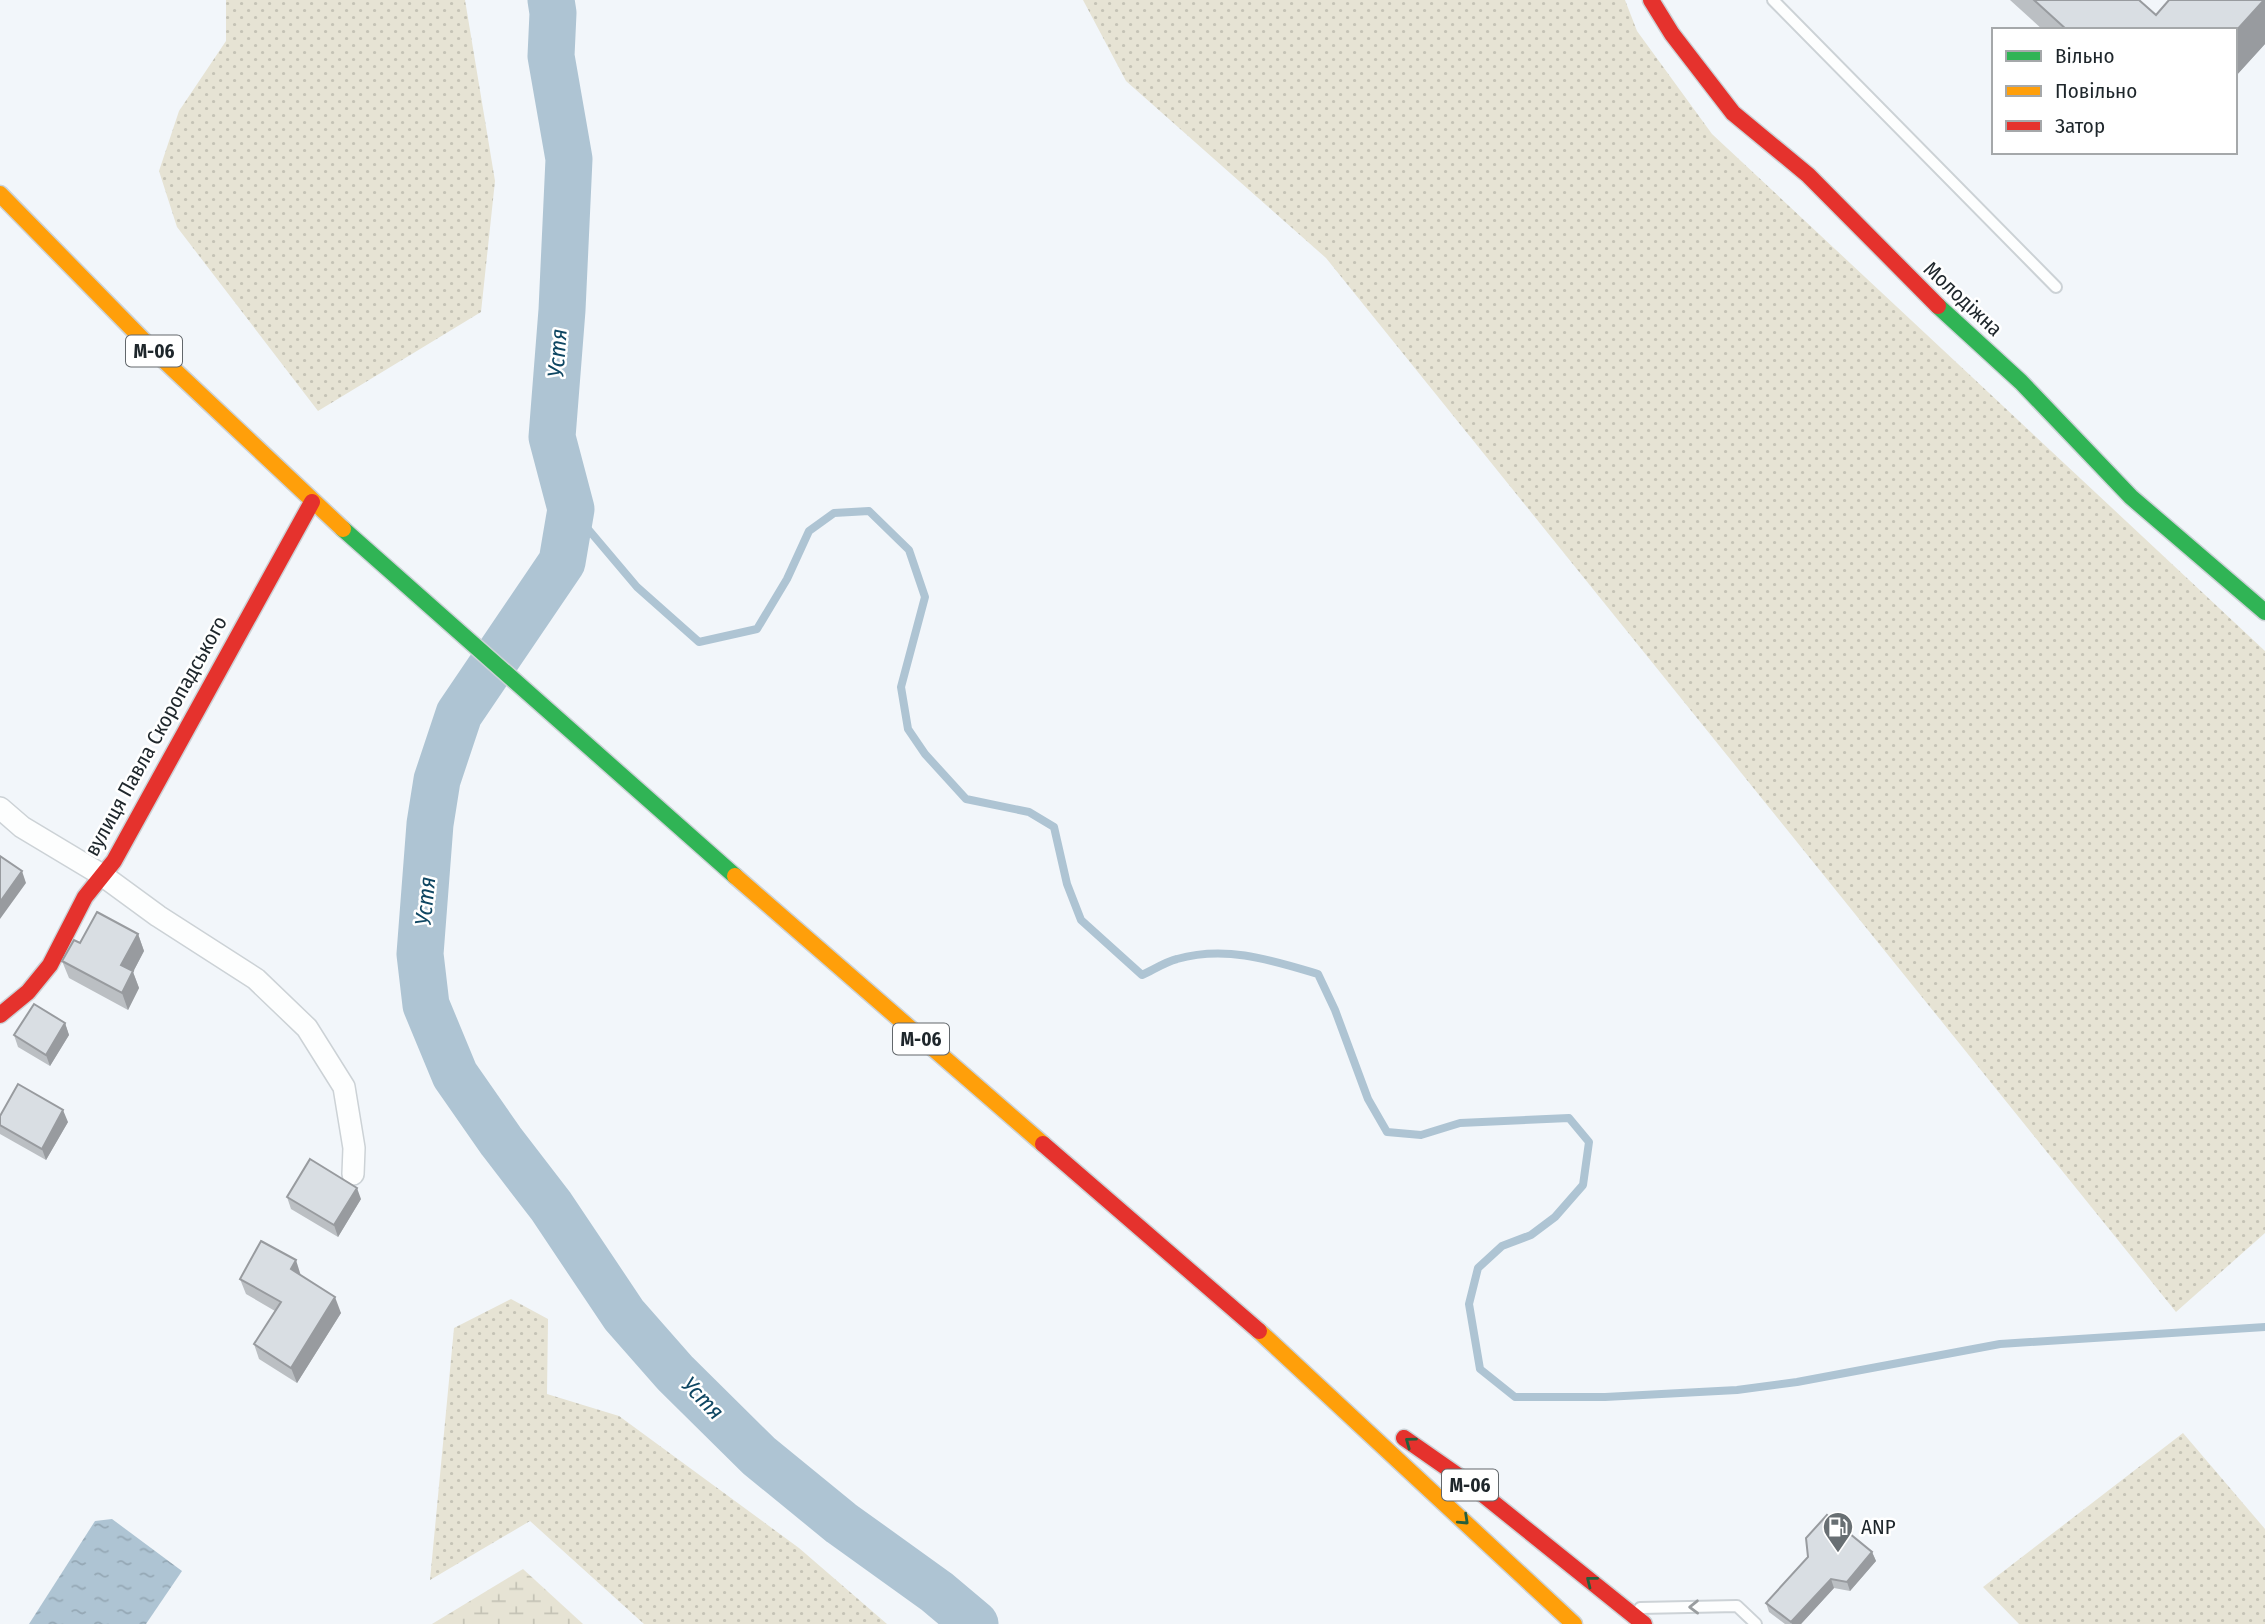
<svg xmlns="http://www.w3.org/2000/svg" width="2265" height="1624" font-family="'Fira Sans Condensed',sans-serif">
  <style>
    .wetland { fill: url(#wetland-marsh) }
    .park { fill: url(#park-dots) }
    .water { fill: url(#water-ripples) }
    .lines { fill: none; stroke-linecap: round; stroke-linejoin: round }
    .stream { stroke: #aec4d3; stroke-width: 8 }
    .river { stroke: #aec4d3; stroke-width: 47 }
    .lane-casing { stroke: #ccd2d6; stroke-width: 14 }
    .street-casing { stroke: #ccd2d6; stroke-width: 24 }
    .fast-casing { stroke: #ccd2d6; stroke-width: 19 }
    .slow-casing { stroke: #ccd2d6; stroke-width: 19 }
    .jam-casing { stroke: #ccd2d6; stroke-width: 19 }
    .lane { stroke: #fdfefe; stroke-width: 10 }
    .street { stroke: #fdfefe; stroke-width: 21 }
    .fast { stroke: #30b455; stroke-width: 16 }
    .slow { stroke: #ff9f0a; stroke-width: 16 }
    .jam { stroke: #e5322d; stroke-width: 16 }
    .wall { fill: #bbbfc3 }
    .shaded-wall { fill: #989b9f }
    .building { fill: #d9dee3; stroke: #989b9f; stroke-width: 2 }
    .oneway { stroke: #255f3c }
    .oneway2 { stroke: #999d9f }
    .labels { text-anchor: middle; stroke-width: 5; stroke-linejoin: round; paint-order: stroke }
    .shield { fill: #fff; stroke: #62676b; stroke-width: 2 }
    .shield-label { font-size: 19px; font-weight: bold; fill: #1e262b }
    .street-label { font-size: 21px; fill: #1e262b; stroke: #fff }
    .poi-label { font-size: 21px; fill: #1e262b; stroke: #fff; text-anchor: start }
    .water-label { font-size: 23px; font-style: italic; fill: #0e4662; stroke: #fff }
  </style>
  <defs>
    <pattern id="wetland-marsh" width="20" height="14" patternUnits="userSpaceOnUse" patternTransform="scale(1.75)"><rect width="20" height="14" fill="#e6e3d4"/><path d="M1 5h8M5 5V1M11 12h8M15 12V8" fill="none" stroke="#c5c3b6"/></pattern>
    <pattern id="park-dots" width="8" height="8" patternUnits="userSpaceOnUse" patternTransform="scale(1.75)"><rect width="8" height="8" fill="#e6e3d4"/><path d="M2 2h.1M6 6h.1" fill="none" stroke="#c5c3b6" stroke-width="1.8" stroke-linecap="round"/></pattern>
    <pattern id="water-ripples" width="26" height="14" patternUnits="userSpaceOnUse" patternTransform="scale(1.75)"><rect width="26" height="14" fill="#aec4d3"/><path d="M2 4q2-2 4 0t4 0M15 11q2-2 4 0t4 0" fill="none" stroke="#95a8b5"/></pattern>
  </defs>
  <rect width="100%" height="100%" fill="#f2f6fa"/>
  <path class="wetland" d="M 523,1569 L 583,1624 L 432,1624 Z"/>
  <path class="park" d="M 226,0 L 465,0 L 495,181 L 481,312 L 318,411 L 177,227 L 159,171 L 179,111 L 226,41 Z
    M 1083,0 L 1625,0 L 1637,31 L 1712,134 L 2265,651 L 2265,1233 L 2176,1312 L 1326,258 L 1126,81 Z
    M 511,1299 L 548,1319 L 547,1394 L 619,1416 L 799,1548 L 887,1624 L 644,1624 L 530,1521 L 430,1580 L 454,1328 Z
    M 2183,1433 L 2265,1529 L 2265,1624 L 2019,1624 L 1983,1587 Z"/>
  <path class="water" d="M 112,1519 L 182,1571 L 146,1624 L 29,1624 L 95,1521 Z"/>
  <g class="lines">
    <path class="stream" d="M 571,509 L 637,587 L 699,642 L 757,629 L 787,579 L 809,531 L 834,513 L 869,511 L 909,550 L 925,597 L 901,687 L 908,729 L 925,754 L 966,799 L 1029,812 L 1054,827 L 1067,884 L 1081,920 L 1142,975 C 1153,970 1165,962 1177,959 C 1226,945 1271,960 1318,974 L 1335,1010 L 1368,1099 L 1387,1132 L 1421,1135 L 1460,1123 L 1569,1118 L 1589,1142 L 1583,1185 L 1555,1217 L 1531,1235 L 1502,1246 L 1478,1268 L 1469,1304 L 1480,1369 L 1515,1397 L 1605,1397 L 1737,1390 L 1797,1382 L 2000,1344 L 2265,1327"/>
    <path class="river" d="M 551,0 L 553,13 L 551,56 L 569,159 L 562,310 L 552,437 L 571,509 L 562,562 L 459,714 L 437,780 L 430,824 L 420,954 L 426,1005 L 455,1075 L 501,1141 L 551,1206 L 624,1315 L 675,1373 L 759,1456 L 841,1523 L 937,1592 L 975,1624"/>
    <g class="lane-casing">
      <path id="lane" d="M 1773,0 L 2056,287
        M 1640,1608 L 1737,1606 L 1756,1624"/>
    </g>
    <g class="street-casing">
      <path id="street" d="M 0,808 L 22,827 L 102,875 L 158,916 L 256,979 L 307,1028 L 344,1087 L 354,1148 L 353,1174"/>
    </g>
    <g class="fast-casing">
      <path id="fast" d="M 1938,306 L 2021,382 L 2131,497 L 2265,612
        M 343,529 L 735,876"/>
    </g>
    <g class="slow-casing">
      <path id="slow" d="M 0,194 L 153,350 L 343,529
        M 735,876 L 1043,1144
        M 1259,1331 L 1574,1624"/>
    </g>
    <g class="jam-casing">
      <path id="jam" d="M 1651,0 L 1672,34 L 1733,113 L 1808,175 L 1938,306
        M 0,1015 L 28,992 L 50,965 L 85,897 L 114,861 L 312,502
        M 1043,1144 L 1259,1331
        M 1404,1438 L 1470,1484 L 1644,1624"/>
    </g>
    <use href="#lane" class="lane"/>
    <use href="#street" class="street"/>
    <use href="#fast" class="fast"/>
    <use href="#slow" class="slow"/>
    <use href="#jam" class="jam"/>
  </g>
  <path class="wall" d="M 2010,0 L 2139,0 L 2156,15 L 2265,0 L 2265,44 L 2235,77 L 2235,30 L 2043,30 Z
    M 138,934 L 144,951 L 133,972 L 139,988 L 128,1010 L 69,978 L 62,961 L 80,943 Z
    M 65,1023 L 69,1035 L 50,1066 L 18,1047 L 14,1035 Z
    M 0,1116 L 68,1122 L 46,1160 L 0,1134 Z
    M 287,1197 L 361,1199 L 338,1237 L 291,1209 Z
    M 301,1276 L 341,1313 L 297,1383 L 259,1359 L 254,1344 L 275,1311 L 246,1294 L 240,1279 Z
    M 1872,1552 L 1876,1561 L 1850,1591 L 1834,1588 L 1801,1624 L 1785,1624 L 1769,1612 L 1766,1603 Z"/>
  <path class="shaded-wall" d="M 2264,0 L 2265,0 L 2265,44 L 2235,77 L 2235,32 Z
    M 22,871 L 26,883 L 0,919 L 0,902 Z
    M 138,934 L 144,951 L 133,972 L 139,988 L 128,1010 L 122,993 L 121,965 Z
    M 65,1023 L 69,1035 L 50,1066 L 46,1055 Z
    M 63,1110 L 68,1122 L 46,1160 L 42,1149 Z
    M 357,1188 L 361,1199 L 338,1237 L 334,1225 Z
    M 296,1260 L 301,1276 L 291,1269 Z
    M 335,1297 L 341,1313 L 297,1383 L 291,1368 Z
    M 1872,1552 L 1876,1561 L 1850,1591 L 1847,1582 Z
    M 1831,1579 L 1834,1588 L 1801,1624 L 1792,1624 L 1791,1622 Z"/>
  <path class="building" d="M 2034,0 L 2139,0 L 2156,15 L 2169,0 L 2264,0 L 2235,32 L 2235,30 L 2067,30 Z
    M 0,856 L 22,871 L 0,902 Z
    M 97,912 L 138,934 L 121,965 L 133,971 L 122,993 L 62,961 L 74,940 L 80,943 Z
    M 34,1004 L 65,1023 L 46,1055 L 14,1035 Z
    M 18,1084 L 63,1110 L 42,1149 L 0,1125 L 0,1116 Z
    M 310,1159 L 357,1188 L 334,1225 L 287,1197 Z
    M 261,1241 L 296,1260 L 291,1269 L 335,1297 L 291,1368 L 254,1344 L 281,1302 L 240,1279 Z
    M 1827,1515 L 1872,1552 L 1847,1582 L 1831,1579 L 1791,1622 L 1766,1603 L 1808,1557 L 1806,1538 Z"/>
  <defs><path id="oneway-chevron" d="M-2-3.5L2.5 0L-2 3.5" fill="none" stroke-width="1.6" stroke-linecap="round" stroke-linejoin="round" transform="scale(1.75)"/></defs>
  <g class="oneway">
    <use href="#oneway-chevron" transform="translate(1410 1442) rotate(-144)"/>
    <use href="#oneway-chevron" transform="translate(1464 1520) rotate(43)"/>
    <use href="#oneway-chevron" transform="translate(1591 1581) rotate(-142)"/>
  </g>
  <use class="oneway2" href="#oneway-chevron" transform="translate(1694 1607) rotate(179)"/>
  <defs>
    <g id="fuel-pin" transform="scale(1.575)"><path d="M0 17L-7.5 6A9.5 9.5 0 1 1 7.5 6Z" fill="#686f73" stroke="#fff"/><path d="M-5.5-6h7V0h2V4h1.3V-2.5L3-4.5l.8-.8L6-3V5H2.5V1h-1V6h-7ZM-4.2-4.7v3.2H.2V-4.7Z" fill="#fff"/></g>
  </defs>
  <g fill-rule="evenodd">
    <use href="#fuel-pin" x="1838" y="1527"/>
  </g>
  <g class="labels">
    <g class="shield">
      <rect x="126" y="335.5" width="56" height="31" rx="5"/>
      <rect x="893" y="1023.5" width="56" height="31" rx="5"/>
      <rect x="1442" y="1469.5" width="56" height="31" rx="5"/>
    </g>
    <g class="shield-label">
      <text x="154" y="358">М-06</text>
      <text x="921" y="1046">М-06</text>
      <text x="1470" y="1492">М-06</text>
    </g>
    <g class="street-label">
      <text transform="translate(1963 299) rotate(43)" y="7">Молодіжна</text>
      <text transform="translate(156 736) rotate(-61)" y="7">вулиця Павла Скоропадського</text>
    </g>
    <g class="poi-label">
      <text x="1861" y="1534">ANP</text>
    </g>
    <g class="water-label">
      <text transform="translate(557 353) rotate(-86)" y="8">Устя</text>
      <text transform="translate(425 901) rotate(-84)" y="8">Устя</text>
      <text transform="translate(703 1398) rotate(46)" y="8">Устя</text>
    </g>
  </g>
  <rect x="1992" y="28" width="245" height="126" fill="#ffffff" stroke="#a5a8aa" stroke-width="2"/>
  <rect x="2006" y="51" width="35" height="10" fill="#30b455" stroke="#a5a8aa" stroke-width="2"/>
  <text x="2055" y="63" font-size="21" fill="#1e262b">Вільно</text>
  <rect x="2006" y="86" width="35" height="10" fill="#ff9f0a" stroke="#a5a8aa" stroke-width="2"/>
  <text x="2055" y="98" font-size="21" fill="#1e262b">Повільно</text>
  <rect x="2006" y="121" width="35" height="10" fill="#e5322d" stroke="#a5a8aa" stroke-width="2"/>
  <text x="2055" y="133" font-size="21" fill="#1e262b">Затор</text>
</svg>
